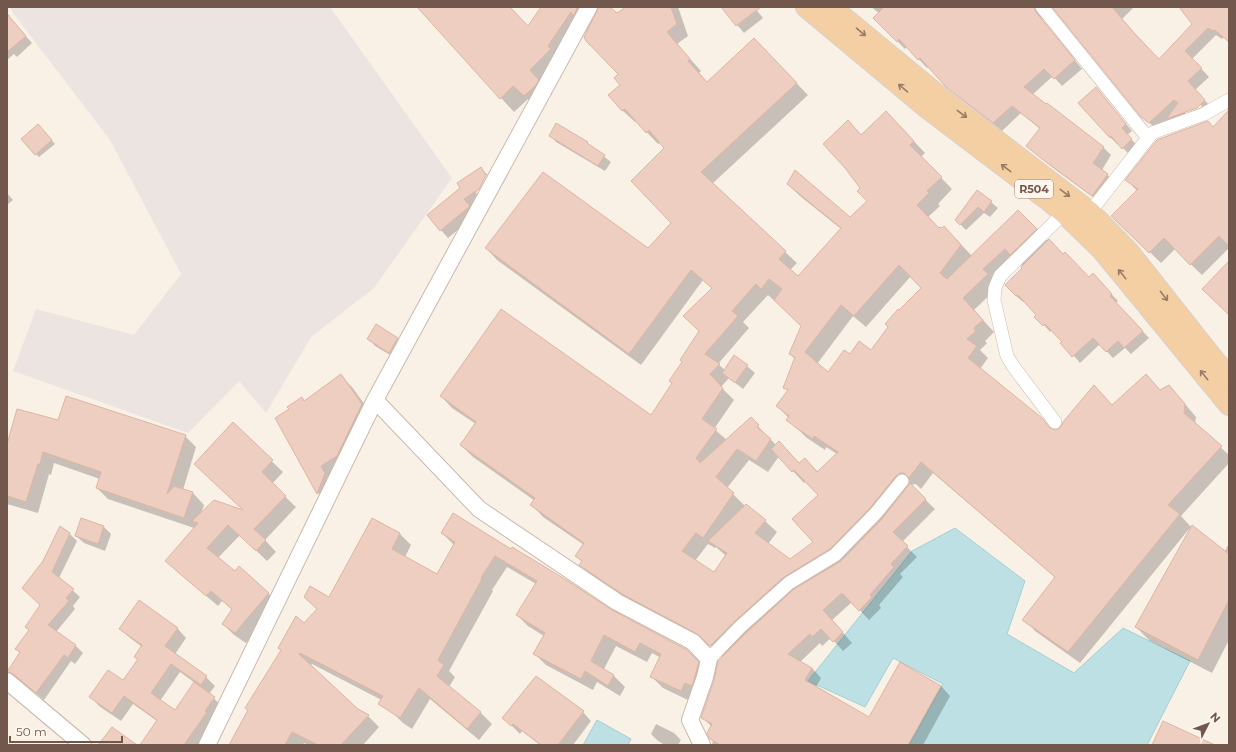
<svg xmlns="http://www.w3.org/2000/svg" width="1236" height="752" font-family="Montserrat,sans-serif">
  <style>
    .industrial { fill: #ebe4e0 }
    .water { fill: #bce0e3; stroke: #a3d0d4 }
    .shadow { fill: #0003; fill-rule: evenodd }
    .building { fill: #eecec0; stroke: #dfb4a1; fill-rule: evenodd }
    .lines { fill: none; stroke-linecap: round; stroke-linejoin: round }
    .minor-casing { stroke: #cbb8ad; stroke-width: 14 }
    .tertiary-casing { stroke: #cbb8ad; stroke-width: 18 }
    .primary-casing { stroke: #d8d0cd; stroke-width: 22 }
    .minor { stroke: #fff; stroke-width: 13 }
    .tertiary { stroke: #fff; stroke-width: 16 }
    .primary { stroke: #f4cfa3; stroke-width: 20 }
    .oneway { stroke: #997b67 }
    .labels { text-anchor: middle; stroke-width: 3; stroke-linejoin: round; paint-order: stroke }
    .shield { fill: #fef5ec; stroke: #9c867d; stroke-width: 1 }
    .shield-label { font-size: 11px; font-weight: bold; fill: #72574d }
  </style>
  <rect width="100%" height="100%" fill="#faf1e6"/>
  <path class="industrial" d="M 10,7 L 330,7 L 452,178 L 374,288 L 311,337 L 266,413 L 239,381 L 188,433 L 13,371 L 36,309 L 134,335 L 181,274 L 110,140 L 13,13 Z"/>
  <path class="water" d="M 955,528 L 1025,581 L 1007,634 L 1074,673 L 1123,628 L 1190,661 L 1147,745 L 909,745 L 943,684 L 893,658 L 865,707 L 808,681 L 912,551 Z
    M 597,720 L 631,739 L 628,745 L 583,745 Z"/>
  <path class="shadow" d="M 418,7 L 509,7 L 528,27 L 542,7 L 594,7 L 586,19 L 591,24 L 600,7 L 609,7 L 617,15 L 628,7 L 678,7 L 688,36 L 677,44 L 701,71 L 699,73 L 708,83 L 765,51 L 808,95 L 712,184 L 797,263 L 790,270 L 798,277 L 841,229 L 800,196 L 788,184 L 850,218 L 868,201 L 861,188 L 861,136 L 898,124 L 925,153 L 921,157 L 952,189 L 938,204 L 940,206 L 928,217 L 939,229 L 956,239 L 972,256 L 1018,211 L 1048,241 L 1089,279 L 1100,282 L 1118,301 L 1116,303 L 1149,338 L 1131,354 L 1125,348 L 1113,358 L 1100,344 L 1080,363 L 1052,330 L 1050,332 L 1044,325 L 1038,315 L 1025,301 L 1023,302 L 1016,296 L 1024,268 L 1017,260 L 999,286 L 974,310 L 994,332 L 985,341 L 987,343 L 980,350 L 988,358 L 980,369 L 1041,419 L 1053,430 L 1056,431 L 1061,429 L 1094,386 L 1113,406 L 1146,376 L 1161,391 L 1169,386 L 1180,398 L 1196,417 L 1195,424 L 1229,455 L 1229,463 L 1181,516 L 1191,527 L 1225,551 L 1229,543 L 1229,640 L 1212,673 L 1150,641 L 1136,627 L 1190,530 L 1189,529 L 1080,663 L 1035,631 L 1024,619 L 1056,578 L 933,473 L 921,489 L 916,484 L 910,485 L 935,509 L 902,542 L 917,557 L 900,574 L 903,577 L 879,605 L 881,608 L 869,620 L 852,602 L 832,620 L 852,643 L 843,651 L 831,638 L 822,646 L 820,643 L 800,662 L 812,668 L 821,678 L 816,687 L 869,718 L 941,686 L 950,696 L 923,745 L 712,745 L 713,741 L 712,727 L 702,717 L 723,658 L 710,645 L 635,605 L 592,577 L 581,565 L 583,562 L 576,556 L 584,545 L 543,517 L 532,505 L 535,501 L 473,457 L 461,445 L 476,424 L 452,408 L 441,396 L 651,416 L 673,384 L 683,362 L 700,332 L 713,289 L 703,280 L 641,365 L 497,260 L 486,248 L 648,249 L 672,223 L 666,148 L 661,142 L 658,144 L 636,121 L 635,122 L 623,111 L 610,95 L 621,85 L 619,74 L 585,26 L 542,84 L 552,94 L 549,98 L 538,109 L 528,99 L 514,112 ZM 911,276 L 923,289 L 899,311 L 889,327 L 872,351 L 850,356 L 828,373 L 817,364 L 853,316 L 866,327 ZM 768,295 L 802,326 L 790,354 L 795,359 L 784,387 L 788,391 L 777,406 L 789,418 L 788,420 L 807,438 L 825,450 L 826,447 L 837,454 L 818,472 L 805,459 L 800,464 L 776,445 L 751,419 L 727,440 L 714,429 L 734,400 L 721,387 L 729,378 L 743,389 L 755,373 L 747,366 L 725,370 L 718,364 L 749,328 L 743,322 ZM 779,456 L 804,483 L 806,481 L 819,495 L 814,542 L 790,560 L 768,544 L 777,532 L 765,521 L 745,506 L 727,488 L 749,460 L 768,472 ZM 708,544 L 715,548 L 716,547 L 726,556 L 715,574 L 695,561 Z
    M 732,7 L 754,7 L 763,18 L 744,33 L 726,12 Z
    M 871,7 L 1049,7 L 1042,17 L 1043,21 L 1082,69 L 1062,86 L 1053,76 L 1032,95 L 1103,147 L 1111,155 L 1102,170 L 1116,183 L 1101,203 L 1052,167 L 1027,146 L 1040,129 L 1021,113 L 1002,131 L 956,95 L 929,66 L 927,68 L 907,47 L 905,49 L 874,18 L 879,13 Z
    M 1051,7 L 1134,7 L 1122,19 L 1159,60 L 1193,25 L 1180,7 L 1229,7 L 1229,42 L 1224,37 L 1222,39 L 1216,35 L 1192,59 L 1209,77 L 1195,90 L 1213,109 L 1158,131 L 1142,116 L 1054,7 ZM 1201,105 L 1202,107 L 1185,114 L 1185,111 Z
    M 7,13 L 10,16 L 9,17 L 32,43 L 17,57 L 14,54 L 7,60 Z
    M 1096,88 L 1132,131 L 1127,135 L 1138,146 L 1129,154 L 1117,142 L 1117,144 L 1110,137 L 1080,103 Z
    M 1229,112 L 1229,248 L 1202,275 L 1175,249 L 1161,263 L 1113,216 L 1137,191 L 1127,180 L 1213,128 Z
    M 42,129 L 55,144 L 39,157 L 36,154 Z
    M 550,135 L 587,143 L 611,162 L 605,171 L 556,142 Z
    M 480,168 L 488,175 L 493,183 L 486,196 L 471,207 L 476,215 L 448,238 L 428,215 L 461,188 ZM 485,175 L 488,175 L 477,194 L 476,193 Z
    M 978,191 L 998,208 L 990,217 L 984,213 L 966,230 L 956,220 Z
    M 7,193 L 13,200 L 7,205 Z
    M 368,338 L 398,338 L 405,346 L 397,359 L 375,346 Z
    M 341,376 L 352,387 L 373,416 L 328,504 L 318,493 L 276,418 L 290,409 L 302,398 L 305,401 Z
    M 59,421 L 185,436 L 196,447 L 183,490 L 193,493 L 204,505 L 201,514 L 246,512 L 233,424 L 283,472 L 272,484 L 296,507 L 265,540 L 276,552 L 267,561 L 240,535 L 218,558 L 235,573 L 268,593 L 279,604 L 246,643 L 234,635 L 223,624 L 233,610 L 222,601 L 218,606 L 178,572 L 167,561 L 194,528 L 108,499 L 97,488 L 100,479 L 54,463 L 51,475 L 49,474 L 38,513 L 7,504 L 7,449 Z
    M 453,514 L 612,611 L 698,662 L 710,674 L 692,702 L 663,688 L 652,677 L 661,658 L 652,653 L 647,662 L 616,646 L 604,669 L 614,676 L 625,687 L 620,696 L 597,682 L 593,690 L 546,665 L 534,653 L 544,636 L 528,626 L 517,615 L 536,584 L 507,567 L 492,590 L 493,591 L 449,671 L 455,677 L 449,687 L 481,713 L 492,724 L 479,740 L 430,699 L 412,729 L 403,723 L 391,711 L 395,707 L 312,664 L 310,666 L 357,709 L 368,716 L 379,727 L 363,745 L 308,745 L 304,743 L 303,745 L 230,745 L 304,624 L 329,598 L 373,519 L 400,534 L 411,545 L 405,557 L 437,576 L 454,545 L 442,533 Z
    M 104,527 L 111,534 L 105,551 L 84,543 L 76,536 Z
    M 70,534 L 77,541 L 59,578 L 80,597 L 73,606 L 75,609 L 56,632 L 76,646 L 83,653 L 75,664 L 71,661 L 44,700 L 21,681 L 15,679 L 8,672 L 21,653 L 16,649 L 30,630 L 41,605 L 30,595 Z
    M 140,601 L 178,629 L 186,638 L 175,654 L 206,677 L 215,686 L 209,694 L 223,707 L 215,721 L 199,745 L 142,745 L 157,721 L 133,704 L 121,721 L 99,706 L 91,697 L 123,682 L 139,659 L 142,647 L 129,637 L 120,629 ZM 180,672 L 195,683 L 175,711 L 160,701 Z
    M 583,712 L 591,721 L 573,745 L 540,745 L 522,731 L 520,734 L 504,718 Z
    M 656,724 L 674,733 L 681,740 L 678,745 L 665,745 L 658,741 L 651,734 Z"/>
  <path class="building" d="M 417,7 L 510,7 L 528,26 L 541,7 L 575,7 L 577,9 L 573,16 L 571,12 L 548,46 L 551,49 L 530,70 L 539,80 L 536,85 L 524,96 L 513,86 L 500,99 Z
    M 599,7 L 610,7 L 617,13 L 626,7 L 671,7 L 677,24 L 667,32 L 690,59 L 688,61 L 707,82 L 754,38 L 797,83 L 701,172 L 786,251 L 779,259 L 798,276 L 841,228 L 787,184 L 795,170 L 850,217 L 867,201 L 857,191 L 860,188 L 845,168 L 823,144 L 848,120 L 861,135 L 886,111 L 914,141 L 910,145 L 942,177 L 927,191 L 929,193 L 917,205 L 939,228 L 940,227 L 942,228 L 944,226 L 961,245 L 940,273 L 947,279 L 1018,210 L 1037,229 L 1010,255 L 1005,249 L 983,269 L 988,274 L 963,298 L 983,320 L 974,328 L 976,331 L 967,339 L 977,346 L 968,358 L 1042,418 L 1049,427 L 1052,429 L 1056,430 L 1060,428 L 1063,422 L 1094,385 L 1112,405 L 1146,374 L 1160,390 L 1169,385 L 1185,404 L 1184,413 L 1222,446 L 1168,505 L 1180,514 L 1068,652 L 1022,620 L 1055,577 L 921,462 L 909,478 L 904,473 L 900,473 L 896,476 L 870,508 L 830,549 L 784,577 L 735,621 L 710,646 L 697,634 L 622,594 L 579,565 L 582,561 L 575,556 L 584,543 L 530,505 L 535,498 L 460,445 L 476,422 L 440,396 L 501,309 L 651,415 L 672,383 L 669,381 L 682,362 L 680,360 L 699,331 L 683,316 L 712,288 L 691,270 L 629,354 L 485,248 L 543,172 L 648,248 L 671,223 L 631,181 L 664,148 L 649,130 L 646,133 L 625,109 L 622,111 L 608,95 L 620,85 L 614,78 L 618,74 L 586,41 L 584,37 ZM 899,265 L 921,288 L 899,310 L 898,309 L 885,324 L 888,327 L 871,350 L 859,341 L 850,354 L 844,350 L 828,372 L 805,352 L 841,305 L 854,316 ZM 769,279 L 782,289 L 774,300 L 801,326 L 789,354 L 795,357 L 783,388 L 788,390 L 776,406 L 789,416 L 786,420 L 795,427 L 813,439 L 814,436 L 838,452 L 817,472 L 805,458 L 799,463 L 779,441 L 771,449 L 792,472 L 794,470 L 818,495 L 792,519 L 813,542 L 790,559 L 755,533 L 766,520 L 746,504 L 708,541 L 727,553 L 714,572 L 682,551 L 696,533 L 703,538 L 734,493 L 716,477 L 737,449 L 756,461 L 771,439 L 757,427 L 759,425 L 751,417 L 700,463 L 696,458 L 717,429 L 702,419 L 723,388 L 710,374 L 720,364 L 705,354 L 738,316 L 732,311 L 756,284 L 761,289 Z
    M 721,7 L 761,7 L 736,26 Z
    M 884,7 L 1034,7 L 1036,12 L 1075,60 L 1054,79 L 1044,69 L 1024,87 L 1046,104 L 1047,103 L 1104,147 L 1093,163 L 1108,174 L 1092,196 L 1042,159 L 1026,146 L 1040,128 L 1012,106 L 993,123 L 946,87 L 920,58 L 918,60 L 899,39 L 897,42 L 873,18 Z
    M 1052,7 L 1112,7 L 1134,33 L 1159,59 L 1192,24 L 1179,7 L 1229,7 L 1229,42 L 1215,30 L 1213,31 L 1208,28 L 1185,51 L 1202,68 L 1188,81 L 1205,100 L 1197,108 L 1166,119 L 1178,103 L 1174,100 L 1149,123 L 1141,117 Z
    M 7,14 L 26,36 L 7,52 Z
    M 1096,87 L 1126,124 L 1122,128 L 1132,139 L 1122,149 L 1111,136 L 1110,138 L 1078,103 Z
    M 1229,110 L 1229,246 L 1219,236 L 1190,265 L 1164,238 L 1149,253 L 1111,216 L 1138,189 L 1125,180 L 1157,140 L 1208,121 L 1213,127 Z
    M 556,123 L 588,142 L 587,143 L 605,155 L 598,166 L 549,136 Z
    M 38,124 L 52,140 L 35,155 L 21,139 Z
    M 481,167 L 486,175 L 479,189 L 464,199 L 470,206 L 469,207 L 440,231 L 427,215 L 460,188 L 457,183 Z
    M 977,190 L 992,201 L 984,212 L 978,207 L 960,225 L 955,220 Z
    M 1049,239 L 1063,254 L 1065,252 L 1089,277 L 1093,273 L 1112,294 L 1110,296 L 1143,331 L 1124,348 L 1118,341 L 1106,352 L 1093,338 L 1072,357 L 1060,343 L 1062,342 L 1045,324 L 1043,326 L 1034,317 L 1036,315 L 1018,295 L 1016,296 L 1005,285 L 1022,268 L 1021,267 Z
    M 1229,261 L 1229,315 L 1202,289 Z
    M 376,324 L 398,338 L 389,353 L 367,339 Z
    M 734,355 L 748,365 L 735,383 L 722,373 Z
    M 341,374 L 362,404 L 337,456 L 321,466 L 325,473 L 317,494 L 275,418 L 289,409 L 287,407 L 302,397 L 304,401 Z
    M 66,396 L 186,435 L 167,494 L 174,486 L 193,492 L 184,518 L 96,488 L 101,472 L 43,452 L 40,464 L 38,464 L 26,502 L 7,496 L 7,444 L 17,409 L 58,420 Z
    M 233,422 L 273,460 L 262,472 L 286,496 L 254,529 L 266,540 L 256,551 L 228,525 L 207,548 L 235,571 L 239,566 L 269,593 L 235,633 L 222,624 L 232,609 L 211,591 L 206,596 L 165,561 L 198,523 L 192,521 L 214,500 L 243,510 L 194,464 Z
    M 910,483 L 926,499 L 893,532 L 908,546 L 891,564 L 894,567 L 870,595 L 872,597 L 859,611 L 842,593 L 823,610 L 843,632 L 833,642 L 821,629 L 812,637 L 810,634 L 788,654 L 812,668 L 805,680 L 869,717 L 900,662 L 941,686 L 908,745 L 720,745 L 710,739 L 707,733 L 712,724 L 701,718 L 714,680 L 718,661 L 746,633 L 794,589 L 841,561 L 882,519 Z
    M 453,513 L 511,549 L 512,547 L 568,581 L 612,610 L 687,650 L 699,662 L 692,686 L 685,683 L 681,691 L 650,677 L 661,654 L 640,643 L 635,652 L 604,635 L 591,661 L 614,675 L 608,686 L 585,671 L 581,679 L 533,654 L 545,633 L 516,615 L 537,581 L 495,556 L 481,578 L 482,579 L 438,660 L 444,665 L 437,676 L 481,712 L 467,729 L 419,688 L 400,718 L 378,704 L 383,696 L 300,653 L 299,654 L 358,709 L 369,715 L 341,745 L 318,745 L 292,732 L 285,745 L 229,745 L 248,710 L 245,708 L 281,650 L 278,648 L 296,616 L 304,623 L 317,609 L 304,597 L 310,586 L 329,597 L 372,518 L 400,533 L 392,549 L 437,574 L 455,542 L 441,533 Z
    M 81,518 L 104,526 L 98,544 L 75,536 Z
    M 1192,525 L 1229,554 L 1229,600 L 1198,660 L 1135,627 Z
    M 60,526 L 70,533 L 52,572 L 74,589 L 66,598 L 69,601 L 48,625 L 76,645 L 68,658 L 64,655 L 36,693 L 13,674 L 7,672 L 20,652 L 15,649 L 29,630 L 25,627 L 40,605 L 22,588 L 43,561 Z
    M 139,600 L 178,628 L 165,646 L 207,676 L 201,685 L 171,664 L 151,693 L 175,710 L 194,682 L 215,697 L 205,711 L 207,712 L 184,745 L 140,745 L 157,720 L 124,696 L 112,713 L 89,697 L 108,670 L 123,680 L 138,659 L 134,657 L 142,645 L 119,629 Z
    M 536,676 L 584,711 L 558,745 L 541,745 L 513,724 L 511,726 L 502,718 Z
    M 1163,721 L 1215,745 L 1152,745 Z
    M 112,727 L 137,745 L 98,745 Z"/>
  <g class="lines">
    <g class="minor-casing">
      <path id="minor" d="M 1042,7 L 1148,138
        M 1090,212 L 1152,133 L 1204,114 L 1229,100
        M 1055,422 L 1013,366 L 1007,356 L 994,300 L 995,288 L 1000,276 L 1064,213
        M 709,659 L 740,627 L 789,583 L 835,555 L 876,513 L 902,481"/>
    </g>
    <g class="tertiary-casing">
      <path id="tertiary" d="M 375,400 L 479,509 L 617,602 L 693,642 L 709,659 L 705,677 L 690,720 L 702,745
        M 7,681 L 83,745
        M 207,745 L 375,400 L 589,7"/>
    </g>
    <g class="primary-casing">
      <path id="primary" d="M 806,7 L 927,108 L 1044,197 L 1064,213 L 1102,250 L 1229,405
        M 831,7 L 945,101 L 1090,212 L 1129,252 L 1216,362 L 1229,376"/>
    </g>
    <use href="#minor" class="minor"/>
    <use href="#tertiary" class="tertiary"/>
    <use href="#primary" class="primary"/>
  </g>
  <defs><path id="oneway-shaft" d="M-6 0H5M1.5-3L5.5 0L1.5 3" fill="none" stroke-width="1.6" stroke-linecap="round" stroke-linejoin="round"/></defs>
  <g class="oneway">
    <use href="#oneway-shaft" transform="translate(861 32) rotate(40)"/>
    <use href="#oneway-shaft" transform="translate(903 88) rotate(-140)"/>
    <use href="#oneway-shaft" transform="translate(962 114) rotate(37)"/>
    <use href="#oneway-shaft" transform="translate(1006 168) rotate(-143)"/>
    <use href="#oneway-shaft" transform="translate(1065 193) rotate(37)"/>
    <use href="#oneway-shaft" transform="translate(1122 274) rotate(-129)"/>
    <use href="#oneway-shaft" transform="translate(1164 296) rotate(52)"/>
    <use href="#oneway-shaft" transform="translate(1204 375) rotate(-129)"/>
  </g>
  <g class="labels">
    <rect class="shield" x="1015" y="180" width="38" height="18" rx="3"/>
    <g class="shield-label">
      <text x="1034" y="193">R504</text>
    </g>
  </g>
  <rect width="1236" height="752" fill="none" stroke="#72574d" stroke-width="16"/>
  <g transform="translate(1208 724) rotate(48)" stroke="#fef5ec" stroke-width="3" paint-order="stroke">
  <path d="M0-3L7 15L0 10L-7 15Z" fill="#72574d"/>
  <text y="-6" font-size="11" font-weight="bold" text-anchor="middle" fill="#72574d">N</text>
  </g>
  <path d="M10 736v6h112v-6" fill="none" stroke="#72574d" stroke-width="2"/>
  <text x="16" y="736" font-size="12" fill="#72574d" stroke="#fef5ec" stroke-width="3" paint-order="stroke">50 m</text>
</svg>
